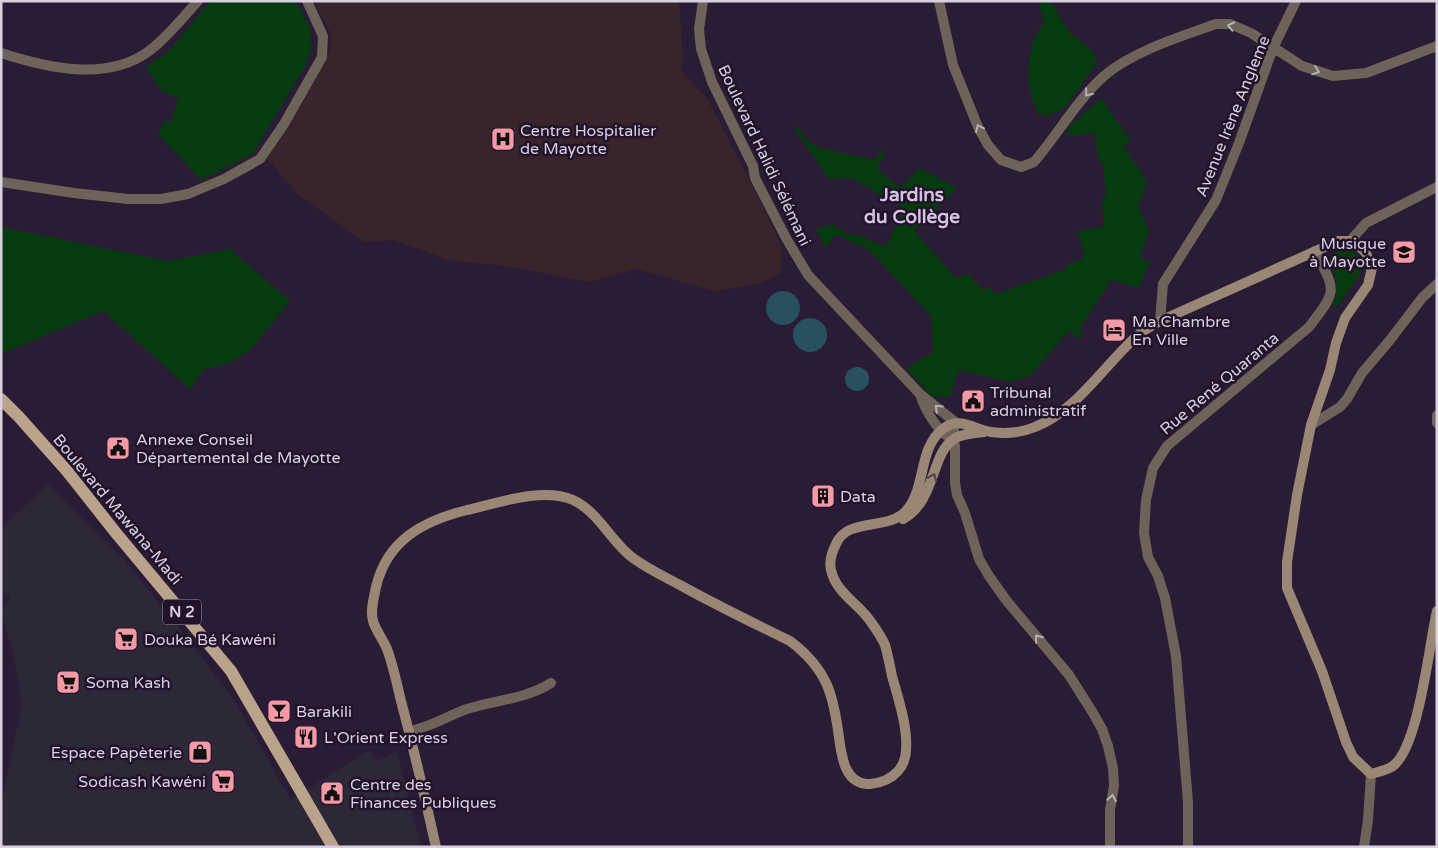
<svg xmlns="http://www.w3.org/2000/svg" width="1438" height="848" font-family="'Varela Round',sans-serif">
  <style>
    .commercial { fill: #2c2838 }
    .medical { fill: #37252b }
    .green { fill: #063a0f }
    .water { fill: #26515d }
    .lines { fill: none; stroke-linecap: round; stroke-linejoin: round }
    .minor { stroke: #6e6358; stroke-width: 10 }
    .tertiary { stroke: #6e6358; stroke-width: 10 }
    .secondary { stroke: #988775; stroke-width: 10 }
    .primary { stroke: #b9a38b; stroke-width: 12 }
    .oneway { stroke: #b9afb7 }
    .oneway2 { stroke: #514148 }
    .labels { text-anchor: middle; stroke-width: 5; stroke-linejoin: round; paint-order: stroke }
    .shield { fill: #22132a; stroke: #a297a9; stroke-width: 1 }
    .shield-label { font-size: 15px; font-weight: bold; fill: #d9cfe0 }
    .street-label { font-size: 16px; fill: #d9cfe0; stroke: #22132a }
    .poi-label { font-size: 16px; fill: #d9cfe0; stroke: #22132a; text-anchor: start }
    .quarter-label { font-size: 19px; font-weight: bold; fill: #d6c2e3; stroke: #22132a }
  </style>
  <rect width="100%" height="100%" fill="#2b1c35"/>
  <path class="commercial" d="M 48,484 L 123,558 L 191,643 L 234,700 L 291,800 L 369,750 L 377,761 L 397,752 L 421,847 L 1,847 L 1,805 L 22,705 L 13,653 L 1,612 L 1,609 L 10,599 L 1,587 L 1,528 Z"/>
  <path class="medical" d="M 314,1 L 679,1 L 683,63 L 680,70 L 707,98 L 762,205 L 782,248 L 781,273 L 762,283 L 715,291 L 636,269 L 590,282 L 501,265 L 452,261 L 393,240 L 364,242 L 300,196 L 264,155 L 289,127 L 331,49 L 331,34 Z"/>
  <path class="green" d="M 210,1 L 296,1 L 310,27 L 311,51 L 304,68 L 253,154 L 201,180 L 158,134 L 165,121 L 172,122 L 178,97 L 162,92 L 146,67 L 169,51 Z
    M 1044,1 L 1051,1 C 1057,11 1062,22 1069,31 C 1077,40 1089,44 1094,54 C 1095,56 1096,60 1096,62 C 1096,65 1069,103 1066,106 C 1058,113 1050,115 1041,116 C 1025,95 1026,64 1034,39 C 1036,34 1041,28 1044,22 L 1039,4 Z
    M 1101,98 L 1130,140 L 1124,147 L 1147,181 L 1138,207 L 1149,229 L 1140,258 L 1150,262 L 1139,288 L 1111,280 L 1079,330 L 1084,334 L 1080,339 L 1068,331 L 1031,375 L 1011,382 L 958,370 L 950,397 L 932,397 L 906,368 L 933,352 L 931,316 L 869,250 L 836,234 L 825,248 L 816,229 L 833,224 L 848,235 L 855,234 L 886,247 L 901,215 L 898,213 L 901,207 L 852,178 L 829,179 L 794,129 L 798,127 L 808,141 L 821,148 L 875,160 L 880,151 L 887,153 L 878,164 L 879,166 L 877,169 L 900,188 L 919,168 L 957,188 L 914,231 L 956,278 L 968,274 L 984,290 L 989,287 L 995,294 L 1067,269 L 1066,265 L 1083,259 C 1084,249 1083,243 1077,234 L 1081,230 L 1104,227 L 1102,198 L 1106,197 L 1103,163 L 1099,162 L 1095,133 L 1071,136 L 1066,130 Z
    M 1,227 L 167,261 L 230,249 L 290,301 L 252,348 L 228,364 L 205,369 L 190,389 L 103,311 L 1,354 Z
    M 1347,248 C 1358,253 1364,261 1360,274 L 1336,308 L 1333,304 C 1339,284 1337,279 1328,261 L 1328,258 L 1336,251 Z"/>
  <path class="water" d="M766 308a17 17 0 1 1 34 0a17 17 0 1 1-34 0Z
    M793 335a17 17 0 1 1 34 0a17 17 0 1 1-34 0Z
    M845 379a12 12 0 1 1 24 0a12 12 0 1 1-24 0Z"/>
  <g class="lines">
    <path class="minor" d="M 939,1 L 953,65 L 978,127 L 988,145 L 1001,160 L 1021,167 L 1034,162 C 1058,134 1077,100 1104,76 C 1131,52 1182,36 1216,24 L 1230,24 L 1251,33 L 1302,66 L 1333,76 L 1366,73 L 1437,46
      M 1,53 C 48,68 107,82 149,51 C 168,37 182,18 198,1
      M 1,182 L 74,193 L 128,199 L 161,199 L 188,194 L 224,179 L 260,159 L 284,124 L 322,57 L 323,36 L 307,1
      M 1350,241 L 1366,223 L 1437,187
      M 1160,321 L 1163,284 L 1216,200 L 1239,143 L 1273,48 L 1296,1
      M 1437,415 L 1437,423
      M 1311,425 L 1340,407 L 1347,399 L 1362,373 L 1390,340 L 1422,298 L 1437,284
      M 953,439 L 955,446 L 955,483 L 957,495 L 965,513 L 979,559 L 989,576 L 1006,600 L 1069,675 L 1093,713 L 1102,729 L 1108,746 L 1113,768 L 1114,786 L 1110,810 L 1110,847
      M 409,731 C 429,728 447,716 467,709 C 495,700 526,699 551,683
      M 1188,847 L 1188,802 L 1176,656 L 1165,598 L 1158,576 L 1148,557 L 1144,533 L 1146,500 L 1153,468 L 1167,446 L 1309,327 C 1338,289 1336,292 1315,251
      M 1364,847 L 1368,820 L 1371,774"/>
    <path class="tertiary" d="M 703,1 L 699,29 L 701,49 L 712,82 L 753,166 L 755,178 L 786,238 L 808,275 L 920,394 L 955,422 L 953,439 C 939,435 924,408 920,394"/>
    <path class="secondary" d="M 903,519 C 936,501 931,453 954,439 C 963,433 974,433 984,432
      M 436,847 C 425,798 414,749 401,701 C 397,684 393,665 387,649 C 383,639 376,631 373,621 C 370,610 374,598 376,587 C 387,540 423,521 467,510 C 498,503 542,487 573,500 C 599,512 611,542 633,558 C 648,569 665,577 680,585 C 716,605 753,623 790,641 C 806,653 819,667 827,685 C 832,697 835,711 837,724 C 841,745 840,785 870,784 C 881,783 891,779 898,771 C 903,766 906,757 906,750 C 908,727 898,698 892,676 C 890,666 888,655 885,645 C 882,638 876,629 871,622 C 859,604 836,593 831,570 C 829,562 832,552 836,544 C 847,517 888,531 906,511 C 927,488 917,448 944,428 C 960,416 975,430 991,432 C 1006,434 1021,433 1035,427 C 1077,411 1105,364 1138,335 C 1144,330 1153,325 1160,321 L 1338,241 L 1350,241 L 1358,245 L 1366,253 L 1372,268 L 1368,285 L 1345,318 L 1336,343 L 1330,370 L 1311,425 L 1297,495 L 1287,562 L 1287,588 L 1322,671 L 1346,742 L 1353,757 L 1371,774 C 1378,772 1387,770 1393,766 C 1419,746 1429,645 1437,611"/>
    <path class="primary" d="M 1,399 L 19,417 L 67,471 L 116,533 L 231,671 L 333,847"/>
  </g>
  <defs><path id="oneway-chevron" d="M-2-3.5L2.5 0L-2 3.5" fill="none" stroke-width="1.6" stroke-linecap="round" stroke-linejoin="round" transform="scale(1.25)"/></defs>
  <g class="oneway">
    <use href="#oneway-chevron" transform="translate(1231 26) rotate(-168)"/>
    <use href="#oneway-chevron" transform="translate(1316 71) rotate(19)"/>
    <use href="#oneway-chevron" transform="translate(1088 93) rotate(129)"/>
    <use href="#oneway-chevron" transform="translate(979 128) rotate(-116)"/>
    <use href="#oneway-chevron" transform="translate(938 408) rotate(-136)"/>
    <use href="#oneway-chevron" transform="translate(1038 638) rotate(-129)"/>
    <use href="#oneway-chevron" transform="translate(1112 798) rotate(-80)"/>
  </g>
  <use class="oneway2" href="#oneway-chevron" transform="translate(933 477) rotate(-68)"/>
  <defs>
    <g id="hospital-square" transform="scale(1.25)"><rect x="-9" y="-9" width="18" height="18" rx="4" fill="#f49aa7" stroke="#22132a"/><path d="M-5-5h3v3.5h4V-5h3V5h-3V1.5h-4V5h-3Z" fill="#111"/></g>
    <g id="school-square" transform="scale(1.25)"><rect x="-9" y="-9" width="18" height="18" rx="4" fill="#f49aa7" stroke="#22132a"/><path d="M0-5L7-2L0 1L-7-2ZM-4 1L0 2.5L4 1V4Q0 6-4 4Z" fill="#111"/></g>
    <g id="hotel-square" transform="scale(1.25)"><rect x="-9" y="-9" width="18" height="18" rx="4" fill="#f49aa7" stroke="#22132a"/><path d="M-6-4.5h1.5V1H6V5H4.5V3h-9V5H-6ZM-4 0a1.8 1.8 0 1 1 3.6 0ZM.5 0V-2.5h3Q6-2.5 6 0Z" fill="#111"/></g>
    <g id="civic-square" transform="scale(1.25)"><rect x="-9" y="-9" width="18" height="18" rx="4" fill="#f49aa7" stroke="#22132a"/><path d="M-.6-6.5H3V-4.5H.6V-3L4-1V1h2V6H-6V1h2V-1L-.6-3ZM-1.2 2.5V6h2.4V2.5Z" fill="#111"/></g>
    <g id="building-square" transform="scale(1.25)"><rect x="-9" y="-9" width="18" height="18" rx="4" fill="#f49aa7" stroke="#22132a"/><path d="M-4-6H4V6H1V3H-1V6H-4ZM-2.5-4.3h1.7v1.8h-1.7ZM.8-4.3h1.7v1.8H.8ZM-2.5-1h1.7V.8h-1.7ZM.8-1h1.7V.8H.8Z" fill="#111"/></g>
    <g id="supermarket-square" transform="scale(1.25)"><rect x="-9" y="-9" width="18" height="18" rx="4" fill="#f49aa7" stroke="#22132a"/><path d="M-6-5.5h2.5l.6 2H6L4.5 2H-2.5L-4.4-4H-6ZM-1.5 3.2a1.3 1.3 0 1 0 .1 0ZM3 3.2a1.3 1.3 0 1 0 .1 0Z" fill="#111"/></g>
    <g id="bar-square" transform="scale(1.25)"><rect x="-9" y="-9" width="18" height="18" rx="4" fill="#f49aa7" stroke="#22132a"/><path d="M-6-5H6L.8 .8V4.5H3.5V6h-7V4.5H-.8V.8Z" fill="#111"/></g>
    <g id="restaurant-square" transform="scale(1.25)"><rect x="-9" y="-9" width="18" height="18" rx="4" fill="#f49aa7" stroke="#22132a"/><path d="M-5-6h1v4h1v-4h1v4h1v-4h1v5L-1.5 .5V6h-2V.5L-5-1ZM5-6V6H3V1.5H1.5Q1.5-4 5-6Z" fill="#111"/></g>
    <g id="shop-square" transform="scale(1.25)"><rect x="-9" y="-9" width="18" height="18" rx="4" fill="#f49aa7" stroke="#22132a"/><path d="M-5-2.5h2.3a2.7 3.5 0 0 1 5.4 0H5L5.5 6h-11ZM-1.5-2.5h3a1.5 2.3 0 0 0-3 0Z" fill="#111"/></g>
  </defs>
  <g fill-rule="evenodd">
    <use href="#hospital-square" x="503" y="139"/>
    <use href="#school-square" x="1404" y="252"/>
    <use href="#hotel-square" x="1114" y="330"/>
    <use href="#civic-square" x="973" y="401"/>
    <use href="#civic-square" x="118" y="448"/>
    <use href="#building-square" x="823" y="496"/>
    <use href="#supermarket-square" x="126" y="639"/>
    <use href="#supermarket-square" x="68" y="682"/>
    <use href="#bar-square" x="279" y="711"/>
    <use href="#restaurant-square" x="306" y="737"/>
    <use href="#shop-square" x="200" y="752"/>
    <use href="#supermarket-square" x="223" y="781"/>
    <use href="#civic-square" x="332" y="793"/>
  </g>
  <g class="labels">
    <rect class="shield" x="163" y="599.5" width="38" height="25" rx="4"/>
    <g class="shield-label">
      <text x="182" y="617">N 2</text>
    </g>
    <g class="street-label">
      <text transform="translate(1232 116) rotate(-68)" y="6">Avenue Irène Angleme</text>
      <text transform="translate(765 155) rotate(65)" y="6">Boulevard Halidi Sélémani</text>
      <text transform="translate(1219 383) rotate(-40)" y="6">Rue René Quaranta</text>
      <text transform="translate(118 509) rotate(50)" y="6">Boulevard Mawana-Madi</text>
    </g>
    <g class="poi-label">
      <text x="520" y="136">Centre Hospitalier<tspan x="520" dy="18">de Mayotte</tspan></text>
      <text x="1386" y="249" text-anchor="end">Musique<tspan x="1386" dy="18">à Mayotte</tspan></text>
      <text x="1132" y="327">Ma Chambre<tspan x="1132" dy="18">En Ville</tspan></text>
      <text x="990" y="398">Tribunal<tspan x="990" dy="18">administratif</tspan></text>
      <text x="136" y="445">Annexe Conseil<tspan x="136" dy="18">Départemental de Mayotte</tspan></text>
      <text x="840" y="502">Data</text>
      <text x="144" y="645">Douka Bé Kawéni</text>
      <text x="86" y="688">Soma Kash</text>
      <text x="296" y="717">Barakili</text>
      <text x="324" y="743">L'Orient Express</text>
      <text x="182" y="758" text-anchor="end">Espace Papèterie</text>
      <text x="206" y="787" text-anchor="end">Sodicash Kawéni</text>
      <text x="350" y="790">Centre des<tspan x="350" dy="18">Finances Publiques</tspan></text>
    </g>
    <g class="quarter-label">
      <text x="912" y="201">Jardins<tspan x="912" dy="22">du Collège</tspan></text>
    </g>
  </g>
  <rect width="1438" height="848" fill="none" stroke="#d9cfe0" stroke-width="5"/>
</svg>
